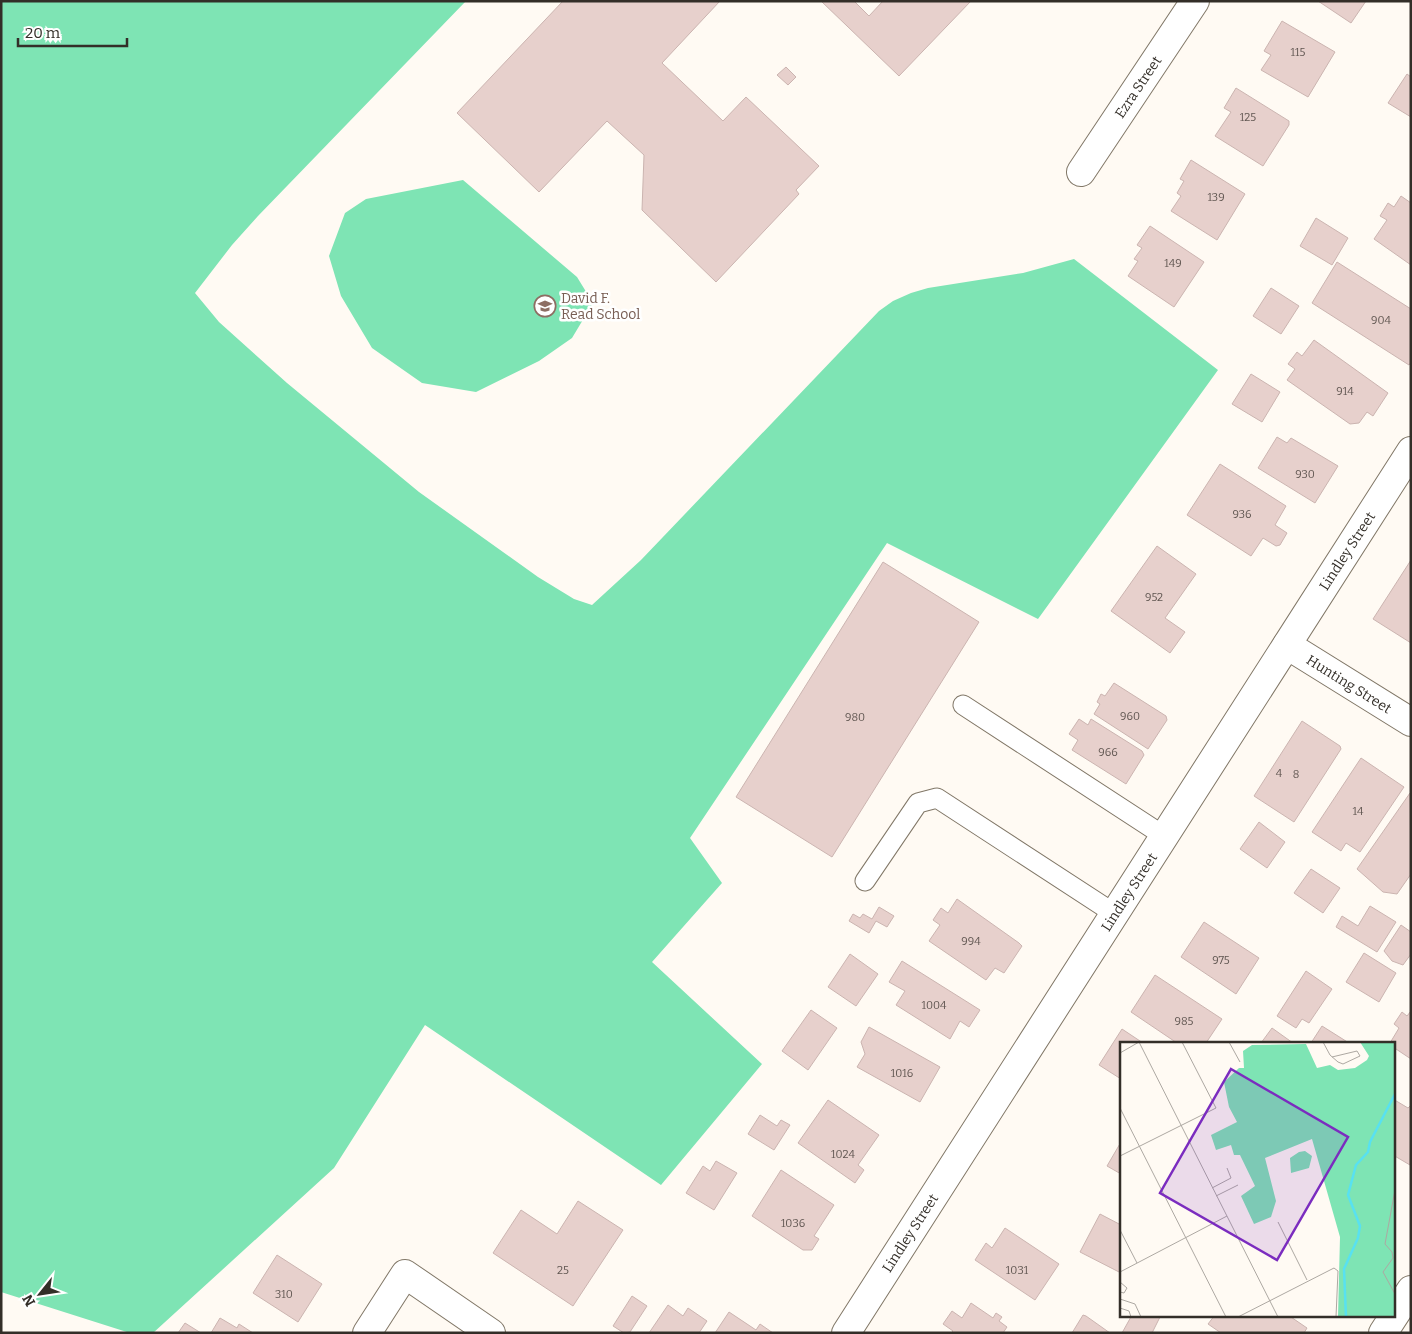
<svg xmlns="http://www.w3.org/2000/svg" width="1412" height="1334" font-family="Bitter,serif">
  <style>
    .green { fill: #7ee4b4 }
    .building { fill: #e7d0cc; stroke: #cbb4b0 }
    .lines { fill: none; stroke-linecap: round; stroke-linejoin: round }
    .service-casing { stroke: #817767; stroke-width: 21 }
    .minor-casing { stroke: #817767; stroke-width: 30 }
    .secondary-casing { stroke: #817767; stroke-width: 30 }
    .service { stroke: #fff; stroke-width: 19 }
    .minor { stroke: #fff; stroke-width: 28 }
    .secondary { stroke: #fff; stroke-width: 28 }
    .labels { text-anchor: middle; stroke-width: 5; stroke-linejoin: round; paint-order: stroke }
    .number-label { font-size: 11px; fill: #605651 }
    .street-label { font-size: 14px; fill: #332e28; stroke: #fff }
    .education-label { font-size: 14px; fill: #785e54; stroke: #fff; text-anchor: start }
    .inset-river { fill: none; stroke: #58e1f1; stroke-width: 2.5 }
    .inset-road { fill: none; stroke: #ada8a2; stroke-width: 1 }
    .view { fill: #7b2cbf; fill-opacity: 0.15; stroke: #7b2cbf; stroke-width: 2.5 }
    .inset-edge { fill: none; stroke: #332e28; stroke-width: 2.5 }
  </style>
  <rect width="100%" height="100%" fill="#fffaf3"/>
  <path class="green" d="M 1,1 L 466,1 L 258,216 L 232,245 L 195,293 L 219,322 L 287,383 L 419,492 L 538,577 L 574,599 L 592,605 L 641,560 L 879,311 L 893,301 L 911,293 L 928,288 L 1023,273 L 1074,259 L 1218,370 L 1038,619 L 887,543 L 690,838 L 722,883 L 652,962 L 762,1064 L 661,1185 L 425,1025 L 334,1168 L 153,1333 L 130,1333 L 1,1292 Z
    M 463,180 L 577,277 L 593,303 L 572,338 L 539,361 L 476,392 L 422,383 L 372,348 L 341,296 L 329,256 L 345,213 L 366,199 Z"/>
  <path class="building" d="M 563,1 L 720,1 L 662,63 L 723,121 L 746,97 L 819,166 L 796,190 L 799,194 L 716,282 L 642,210 L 644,155 L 607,121 L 539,192 L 457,113 Z
    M 821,1 L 854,1 L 869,16 L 883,1 L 971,1 L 899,76 Z
    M 1318,1 L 1366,1 L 1351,23 Z
    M 1282,21 L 1335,52 L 1308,97 L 1261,70 L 1271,55 L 1264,51 Z
    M 786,67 L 796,77 L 788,85 L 777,75 Z
    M 1407,74 L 1411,77 L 1411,117 L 1388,103 Z
    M 1236,88 L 1289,121 L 1289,125 L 1263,166 L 1215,136 L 1231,112 L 1224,108 Z
    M 1191,160 L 1245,194 L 1217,240 L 1171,211 L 1181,196 L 1177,193 L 1184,181 L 1180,179 Z
    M 1401,196 L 1411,203 L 1411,265 L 1374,239 L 1387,220 L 1380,216 L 1388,203 L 1394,207 Z
    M 1316,218 L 1348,238 L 1332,265 L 1300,246 Z
    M 1150,226 L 1204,262 L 1174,307 L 1128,276 L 1138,261 L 1134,259 L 1142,248 L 1137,245 Z
    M 1337,262 L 1411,309 L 1411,362 L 1409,365 L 1312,303 Z
    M 1271,288 L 1299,306 L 1281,334 L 1253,316 Z
    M 1314,340 L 1388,393 L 1373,416 L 1367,412 L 1359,423 L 1350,424 L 1287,380 L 1295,369 L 1288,364 L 1297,352 L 1302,356 Z
    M 1251,374 L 1280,392 L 1262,422 L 1232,404 Z
    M 1277,437 L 1287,443 L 1291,438 L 1338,466 L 1315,503 L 1258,468 Z
    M 1220,464 L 1286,506 L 1275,525 L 1287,533 L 1280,545 L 1276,546 L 1263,538 L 1251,556 L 1187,515 Z
    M 1157,546 L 1196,574 L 1165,618 L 1185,632 L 1170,653 L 1111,611 Z
    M 1411,560 L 1411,643 L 1373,619 Z
    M 883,562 L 979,622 L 832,857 L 736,797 Z
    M 1114,683 L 1166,716 L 1167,720 L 1148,749 L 1094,714 L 1100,704 L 1097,702 L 1101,694 L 1105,696 Z
    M 1079,719 L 1088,725 L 1091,719 L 1142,751 L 1144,755 L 1126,784 L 1072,750 L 1078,740 L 1069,734 Z
    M 1302,721 L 1340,746 L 1341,749 L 1294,822 L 1254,796 Z
    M 1361,758 L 1404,787 L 1360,852 L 1346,843 L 1341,851 L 1312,832 Z
    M 1410,793 L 1411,874 L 1397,894 L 1383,892 L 1357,869 Z
    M 1259,822 L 1285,842 L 1267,868 L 1240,849 Z
    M 1311,869 L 1340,888 L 1323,913 L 1294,893 Z
    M 957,899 L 1019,943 L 1022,946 L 1004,973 L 995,968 L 986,980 L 929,941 L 940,925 L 933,920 L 941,908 L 948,913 Z
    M 1370,906 L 1396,922 L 1377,952 L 1336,927 L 1342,916 L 1358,926 Z
    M 879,907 L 894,916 L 887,927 L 876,921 L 869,933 L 849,921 L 853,914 L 860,918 L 863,914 L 872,919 Z
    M 1204,922 L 1259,958 L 1236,994 L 1181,957 Z
    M 1401,925 L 1411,932 L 1411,954 L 1403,965 L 1392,961 L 1384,951 Z
    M 1364,953 L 1396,973 L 1379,1002 L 1346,982 Z
    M 850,954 L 878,974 L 856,1006 L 828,987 Z
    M 902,961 L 980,1010 L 969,1027 L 960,1021 L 950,1039 L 896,1005 L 905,991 L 889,982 Z
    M 1306,971 L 1332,989 L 1309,1023 L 1302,1019 L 1296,1028 L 1277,1016 Z
    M 1155,975 L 1222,1019 L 1206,1043 L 1177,1043 L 1131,1012 Z
    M 811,1010 L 837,1028 L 808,1070 L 782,1051 Z
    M 1411,1011 L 1411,1059 L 1393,1047 L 1393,1043 L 1390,1043 L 1399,1028 L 1394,1024 L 1402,1012 L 1407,1016 Z
    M 1322,1026 L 1349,1043 L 1311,1043 Z
    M 869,1027 L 940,1067 L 920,1102 L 857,1067 L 865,1054 L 861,1042 Z
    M 1272,1028 L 1293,1043 L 1261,1043 Z
    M 1122,1029 L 1143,1043 L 1121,1043 L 1121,1079 L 1099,1065 Z
    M 1393,1099 L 1408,1108 L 1411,1105 L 1410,1165 L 1393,1155 Z
    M 828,1100 L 879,1135 L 858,1165 L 864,1170 L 855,1183 L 798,1143 Z
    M 760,1115 L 777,1126 L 781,1120 L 790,1125 L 774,1150 L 748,1134 Z
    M 1121,1142 L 1121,1174 L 1107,1166 Z
    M 716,1161 L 737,1173 L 714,1210 L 686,1193 L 703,1166 L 710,1171 Z
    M 781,1170 L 834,1205 L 814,1236 L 819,1239 L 812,1250 L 803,1250 L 752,1216 Z
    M 578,1201 L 623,1230 L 573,1306 L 493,1253 L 521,1210 L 557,1234 Z
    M 1100,1214 L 1121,1225 L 1121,1273 L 1080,1252 Z
    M 1005,1228 L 1059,1264 L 1035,1300 L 975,1260 L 986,1243 L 992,1248 Z
    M 277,1255 L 322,1284 L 298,1322 L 253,1293 Z
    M 632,1296 L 647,1306 L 630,1332 L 624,1333 L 613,1326 Z
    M 971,1303 L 993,1318 L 996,1313 L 1002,1317 L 999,1321 L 1007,1327 L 1003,1333 L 951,1333 L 953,1331 L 943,1324 L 952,1311 L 962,1318 Z
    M 668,1305 L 683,1316 L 688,1308 L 707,1321 L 699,1333 L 649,1333 Z
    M 729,1312 L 756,1330 L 760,1324 L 773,1333 L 715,1333 Z
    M 1083,1315 L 1086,1316 L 1110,1333 L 1072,1333 Z
    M 1132,1315 L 1161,1315 L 1152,1333 L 1122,1333 Z
    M 1215,1315 L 1288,1315 L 1307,1328 L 1304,1333 L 1221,1333 L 1208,1324 Z
    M 220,1318 L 237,1328 L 239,1324 L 253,1333 L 211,1333 Z
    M 185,1323 L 201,1333 L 178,1333 Z"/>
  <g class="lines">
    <g class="service-casing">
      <path id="service" d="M 963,705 L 1164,836
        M 865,881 L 918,803 L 937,798 L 1115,914"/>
    </g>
    <g class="minor-casing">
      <path id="minor" d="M 1081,172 L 1195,1
        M 1287,645 L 1411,722
        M 367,1333 L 405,1274 L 491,1333
        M 1383,1333 L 1411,1290"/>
    </g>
    <g class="secondary-casing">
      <path id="secondary" d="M 846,1333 L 1411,451"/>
    </g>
    <use href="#service" class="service"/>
    <use href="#minor" class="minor"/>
    <use href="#secondary" class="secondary"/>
  </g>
  <defs>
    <g id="school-ring" transform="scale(1.125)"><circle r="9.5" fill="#fff" stroke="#8d6e63" stroke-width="1.5"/><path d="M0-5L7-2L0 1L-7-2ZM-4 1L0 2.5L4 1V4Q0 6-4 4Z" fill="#8d6e63"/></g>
  </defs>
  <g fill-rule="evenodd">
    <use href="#school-ring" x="545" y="306"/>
  </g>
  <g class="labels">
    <g class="number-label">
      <text x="1298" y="56">115</text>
      <text x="1248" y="121">125</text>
      <text x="1216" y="201">139</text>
      <text x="1173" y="267">149</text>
      <text x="1381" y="324">904</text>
      <text x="1345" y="395">914</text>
      <text x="1305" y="478">930</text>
      <text x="1242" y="518">936</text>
      <text x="1154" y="601">952</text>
      <text x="1130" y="720">960</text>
      <text x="855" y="721">980</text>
      <text x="1108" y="756">966</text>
      <text x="1279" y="777">4</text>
      <text x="1296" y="778">8</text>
      <text x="1358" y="815">14</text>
      <text x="971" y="945">994</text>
      <text x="1221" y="964">975</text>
      <text x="934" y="1009">1004</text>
      <text x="1184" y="1025">985</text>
      <text x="902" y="1077">1016</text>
      <text x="843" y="1158">1024</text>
      <text x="793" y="1227">1036</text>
      <text x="563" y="1274">25</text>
      <text x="1017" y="1274">1031</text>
      <text x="284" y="1298">310</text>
    </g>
    <g class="street-label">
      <text transform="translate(1138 87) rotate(-56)" y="5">Ezra Street</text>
      <text transform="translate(1347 551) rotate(-57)" y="5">Lindley Street</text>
      <text transform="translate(1349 684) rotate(32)" y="5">Hunting Street</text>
      <text transform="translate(1129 892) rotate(-57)" y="5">Lindley Street</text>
      <text transform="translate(910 1233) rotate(-57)" y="5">Lindley Street</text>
    </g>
    <g class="education-label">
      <text x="561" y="303">David F.<tspan x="561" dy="16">Read School</tspan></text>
    </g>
  </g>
  <g transform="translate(1120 1042)">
    <rect width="275" height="275" fill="#fffaf3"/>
    <path d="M 240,0 L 275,0 L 275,275 L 218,275 L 220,195 L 192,97 L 145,116 L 156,159 L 151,175 L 134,182 L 121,154 L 135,144 L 120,113 L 114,113 L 111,103 L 96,108 L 91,93 L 117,80 L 109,65 L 104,40 L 119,26 L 124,26 L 123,9 L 132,3 L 186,2 L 197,26 L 210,23 L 218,28 L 235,26 L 247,18 L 249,14 ZM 185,109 L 192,114 L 189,126 L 171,131 L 170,116 L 179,110 Z" fill="#7ee4b4"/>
    <path class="inset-river" d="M 226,275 L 224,227 L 238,196 L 240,184 L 228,153 L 236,123 L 248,110 L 250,100 L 275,52"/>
    <path class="inset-road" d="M 19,0 L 158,275M 109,0 L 120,20M 203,0 L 210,13 L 218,20 L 223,22 L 240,14 L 237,9 L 212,15M 0,11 L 19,0M 0,66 L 106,275M 0,114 L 96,66 L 62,0M 92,146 L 111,136 L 107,126M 275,148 L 265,202 L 272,210 L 273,216 L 263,230 L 275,252M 96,154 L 118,143M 158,180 L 187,238M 0,188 L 17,221M 0,230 L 107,174M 0,240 L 7,246 L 4,251 L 0,250M 0,257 L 15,262 L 21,275M 0,266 L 9,269 L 11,275M 118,275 L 214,226 L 218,229 L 216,275"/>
    <path class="view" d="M 111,27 L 228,95 L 157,218 L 40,151 Z"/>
    <rect width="275" height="275" class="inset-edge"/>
  </g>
  <rect width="1412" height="1334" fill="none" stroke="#332e28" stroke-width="5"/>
  <g transform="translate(40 1294) rotate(240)" stroke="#ffffff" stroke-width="4" paint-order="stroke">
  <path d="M0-4L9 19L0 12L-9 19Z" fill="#332e28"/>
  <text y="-8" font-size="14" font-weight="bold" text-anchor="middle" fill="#332e28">N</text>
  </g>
  <path d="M18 38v8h109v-8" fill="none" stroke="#332e28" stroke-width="2.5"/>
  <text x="25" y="38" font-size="15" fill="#332e28" stroke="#ffffff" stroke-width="4" paint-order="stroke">20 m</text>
</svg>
